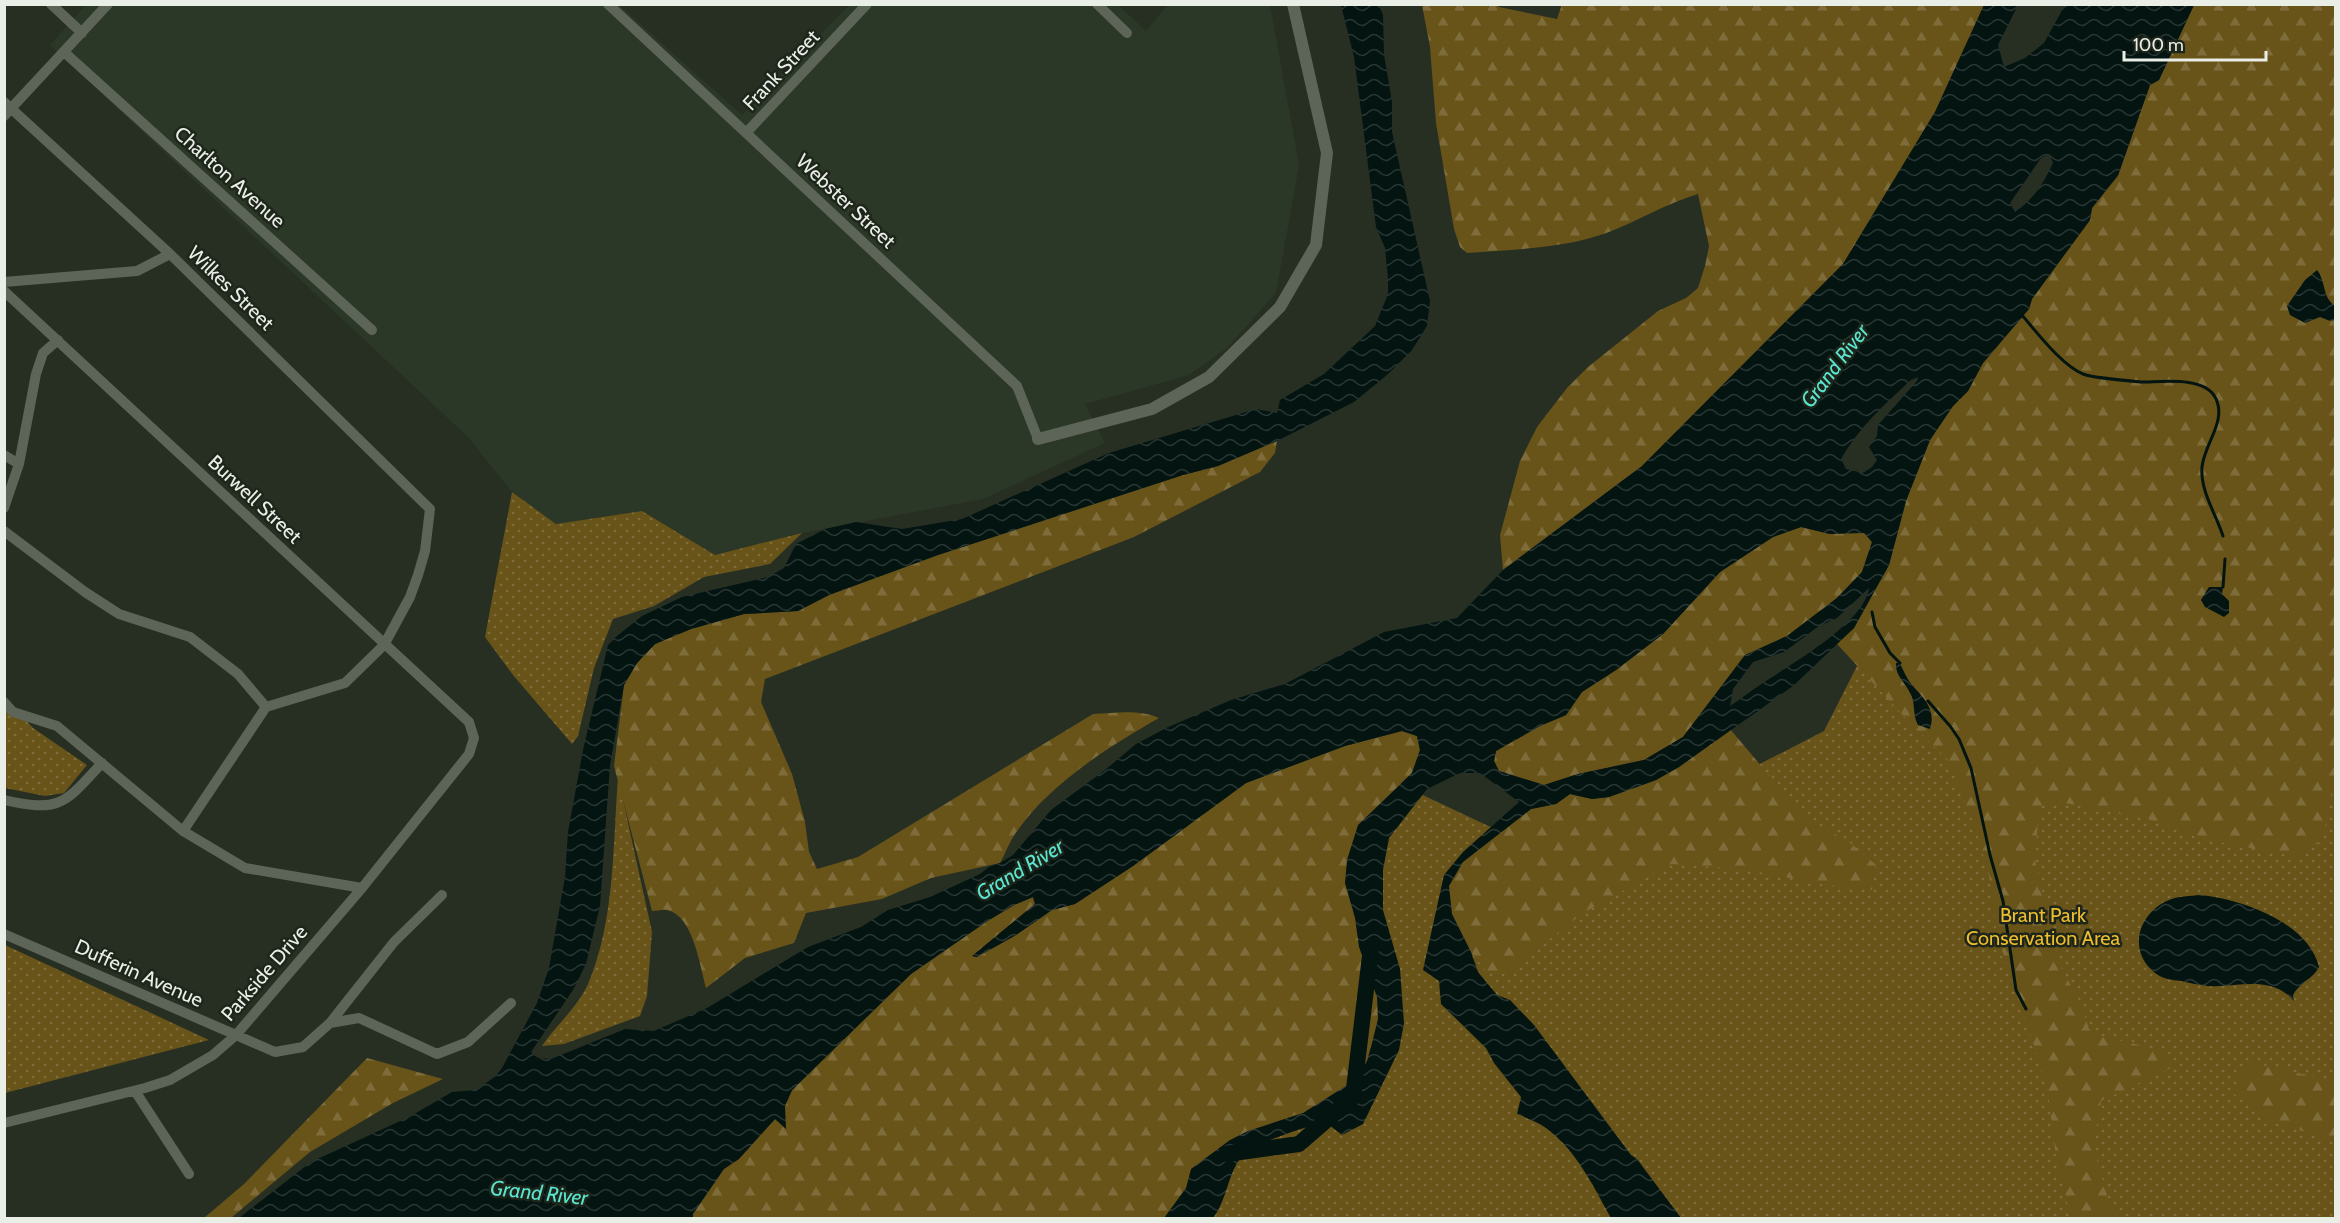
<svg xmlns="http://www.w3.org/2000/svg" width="2340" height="1223" font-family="Cabin,sans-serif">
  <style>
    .built { fill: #2c3827 }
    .grass { fill: url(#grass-dots) }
    .forest { fill: url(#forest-firs) }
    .water { fill: url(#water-waves); fill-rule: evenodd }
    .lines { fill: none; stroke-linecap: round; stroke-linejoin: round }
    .stream { stroke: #031411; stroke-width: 3 }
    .river { stroke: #031411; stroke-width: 16 }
    .minor { stroke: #5d6558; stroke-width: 10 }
    .tertiary { stroke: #5d6558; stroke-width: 12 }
    .labels { text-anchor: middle; stroke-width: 5; stroke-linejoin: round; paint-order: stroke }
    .street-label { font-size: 20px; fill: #e9eee7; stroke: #1e251a }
    .park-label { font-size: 20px; fill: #ecbd2c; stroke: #1e251a }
    .water-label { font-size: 21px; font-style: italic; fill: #59e5cf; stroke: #1e251a }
  </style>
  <defs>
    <pattern id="grass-dots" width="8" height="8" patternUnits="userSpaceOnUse" patternTransform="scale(1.5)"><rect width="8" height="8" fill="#685319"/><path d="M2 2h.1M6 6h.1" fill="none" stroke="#7e6c3a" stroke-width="1.8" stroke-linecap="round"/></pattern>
    <pattern id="forest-firs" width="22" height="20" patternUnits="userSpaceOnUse" patternTransform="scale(1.5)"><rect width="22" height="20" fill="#685319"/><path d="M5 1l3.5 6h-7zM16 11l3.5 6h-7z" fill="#7e6c3a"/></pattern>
    <pattern id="water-waves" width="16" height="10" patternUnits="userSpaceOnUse" patternTransform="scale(1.5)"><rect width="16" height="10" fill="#031411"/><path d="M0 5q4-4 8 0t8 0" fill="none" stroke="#283634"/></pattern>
  </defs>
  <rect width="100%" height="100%" fill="#272f23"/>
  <path class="built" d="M 86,5 L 619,5 L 742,115 L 849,5 L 1118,5 L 1146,31 L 1168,5 L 1270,5 L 1299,165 L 1276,293 L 1227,348 L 1189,375 L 1085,404 L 1105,443 L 983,499 L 802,533 L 715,555 L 642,511 L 556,524 L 512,492 L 468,437 L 50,45 Z"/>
  <path class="grass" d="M 2335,332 L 2335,1218 L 609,1218 L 1376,773 L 1567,863 L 1824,731 L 1957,469 Z
    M 512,492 L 556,524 L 642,511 L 715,555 L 802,533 L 770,564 L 704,577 L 654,606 L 613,619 L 594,668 L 578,736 L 572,744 L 513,675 L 485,637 Z
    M 4,697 L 33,728 L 87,765 L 64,793 L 45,796 L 5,788 Z
    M 618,777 L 652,932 L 647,996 L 640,1016 L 564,1044 L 542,1046 C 557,1024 577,1008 588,984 C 615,922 613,843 618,777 Z
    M 5,945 L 209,1040 L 5,1093 Z"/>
  <path class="forest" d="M 1562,4 L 1984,5 L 1935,112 L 1843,264 L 1642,466 L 1503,570 L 1500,535 L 1520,461 L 1537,427 L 1567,388 L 1588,367 L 1658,311 L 1686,298 L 1698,288 L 1705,266 L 1709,246 L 1698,194 C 1665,204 1640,220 1609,232 C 1564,249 1514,249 1467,253 L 1460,247 L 1454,229 L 1436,123 L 1430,47 L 1422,5 L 1497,5 L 1499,7 L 1557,19 Z
    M 2194,5 L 2335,5 L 2336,765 L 2323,840 L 2298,857 L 2214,841 L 2148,819 L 2060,802 L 2039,806 L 2035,861 L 2059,964 L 2081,1004 L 2089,1029 L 2097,1035 L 2168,1052 L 2171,1068 L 2101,1101 L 2093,1146 L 2108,1199 L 2118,1218 L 2071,1218 L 2056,1157 L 2047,1085 L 1997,935 L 1989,875 L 1976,830 L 1948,760 L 1910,723 L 1837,644 L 1854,628 L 1889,565 L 1906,501 L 1930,440 L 1953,406 L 1968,391 L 1983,363 L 2029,309 L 2032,299 L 2090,220 L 2092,208 L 2118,176 L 2150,85 L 2159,80 Z
    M 1277,441 L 1275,453 L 1260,472 L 1134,537 L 765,679 L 761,702 L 792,774 L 805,822 L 809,852 L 817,869 L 858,857 L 1093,714 C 1114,713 1140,709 1159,718 C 1108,747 1048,785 1015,834 C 1009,843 1005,854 1000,863 L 931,878 L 882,899 L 806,913 L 794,943 L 745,958 L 706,988 C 700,966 693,915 667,910 C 663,909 657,911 652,911 L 614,766 L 624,685 L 637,663 L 655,644 L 691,629 L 744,614 L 798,611 L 829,595 L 938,555 L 1183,475 L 1218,466 Z
    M 1801,527 L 1830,534 L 1864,532 L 1872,542 L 1862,572 L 1837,598 L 1787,636 L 1745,655 L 1683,737 L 1644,760 L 1578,774 L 1544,785 L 1499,771 L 1494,761 L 1496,751 L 1540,726 L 1566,715 L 1582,692 L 1616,670 L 1663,634 L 1720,572 L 1773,537 Z
    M 1730,729 L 1806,819 L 1848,841 L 1876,865 L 1872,890 L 1822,884 L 1743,869 L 1671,864 L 1583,913 L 1540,947 L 1511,975 L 1486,971 L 1471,952 L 1452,914 L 1449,886 L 1463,862 L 1484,844 L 1531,809 L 1556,804 L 1570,794 L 1592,799 L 1609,797 L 1656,780 L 1679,767 Z
    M 1402,731 L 1417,736 L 1420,750 L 1412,773 L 1358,825 L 1345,883 L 1355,918 L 1359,947 L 1377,997 L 1378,1019 L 1367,1061 L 1357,1079 L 1337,1091 L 1320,1104 L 1280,1121 L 1191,1169 L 1186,1188 L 1164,1218 L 693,1218 L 693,1214 L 724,1169 L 739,1159 L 775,1119 L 785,1128 L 785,1106 L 792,1090 L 911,974 L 986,922 L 1014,905 L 1033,897 L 1035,904 L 973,956 L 977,957 L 1016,935 L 1052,910 L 1075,904 L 1133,866 L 1246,783 L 1345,746 Z
    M 367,1058 L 443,1079 L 393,1103 L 310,1152 L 231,1218 L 204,1218 L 244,1184 Z
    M 2251,1063 L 2335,1081 L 2335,1142 L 2269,1120 L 2233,1093 L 2242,1070 Z"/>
  <path class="water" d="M 1341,5 L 1379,5 L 1383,15 L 1384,55 L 1392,102 L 1392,132 L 1430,301 L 1427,326 L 1412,350 L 1387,375 L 1354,402 L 1277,441 L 1218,466 L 1183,475 L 938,555 L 829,595 L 798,611 L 744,614 L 691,629 L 655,644 L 637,663 L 624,685 L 610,765 L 600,906 L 586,964 L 573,990 L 531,1052 L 538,1058 L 551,1059 L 625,1029 L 654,1031 L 707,1008 L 808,947 L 861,927 L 888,910 L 930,897 L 980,874 L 989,867 L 1000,863 L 1013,855 L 1051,810 L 1105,770 L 1136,744 L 1166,728 L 1231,700 L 1285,684 L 1384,632 L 1457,618 L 1503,570 L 1642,466 L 1843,264 L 1935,112 L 1984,5 L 2018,5 L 1998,45 L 2004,67 L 2025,58 L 2044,43 L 2065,5 L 2194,5 L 2159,80 L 2150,85 L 2118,175 L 2092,208 L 2090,220 L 2032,299 L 2029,309 L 1983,363 L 1968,391 L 1953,406 L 1930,440 L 1906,501 L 1889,565 L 1854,628 L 1793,686 L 1679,767 L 1656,780 L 1609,797 L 1592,799 L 1570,794 L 1556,804 L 1531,809 L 1463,862 L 1449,886 L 1452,914 L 1471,952 L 1478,972 L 1497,995 L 1510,1000 L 1534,1025 L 1631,1155 L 1637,1159 L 1681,1218 L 1611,1218 C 1593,1186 1577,1151 1546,1128 C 1538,1122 1526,1118 1517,1114 L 1521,1097 L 1494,1063 L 1486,1048 L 1441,1004 L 1439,981 L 1423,970 L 1444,875 L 1463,852 L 1519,802 L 1480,773 L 1460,773 L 1427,789 L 1389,838 L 1383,870 L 1383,910 L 1400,969 L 1404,1023 L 1399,1050 L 1363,1124 L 1342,1135 L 1324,1121 C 1302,1130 1248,1142 1237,1163 C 1227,1181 1225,1203 1213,1218 L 1164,1218 L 1186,1188 L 1191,1169 L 1230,1140 L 1248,1131 L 1303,1113 L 1357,1079 L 1367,1061 L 1372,1043 L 1378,1019 L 1377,997 L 1359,947 L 1355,918 L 1345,883 L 1347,860 L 1358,825 L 1412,773 L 1420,750 L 1417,736 L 1402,731 L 1375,738 L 1345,746 L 1246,783 L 1133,866 L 1075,904 L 1052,910 L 1016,935 L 977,957 L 972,956 L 1035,904 L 1033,897 L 1014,905 L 986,922 L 911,974 L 792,1090 L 785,1106 L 786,1129 L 775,1119 L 739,1159 L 724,1169 L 693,1214 L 693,1218 L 239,1218 L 311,1162 L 409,1117 L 452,1092 L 476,1090 L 496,1076 L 502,1068 L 537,1003 L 549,968 L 565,877 L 568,832 L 583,750 L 608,645 L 617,636 L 642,616 L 682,597 L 768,577 L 784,568 L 796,544 L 825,529 L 856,522 L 902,529 L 962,519 L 1109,453 L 1256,409 L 1277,413 L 1280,400 L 1324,374 L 1375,326 L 1388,294 L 1388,279 L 1385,248 L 1376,227 L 1354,57 ZM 2049,154 L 2053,163 C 2043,184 2034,199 2015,212 L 2010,203 L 2041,158 ZM 1918,377 L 1917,381 L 1878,425 L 1877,436 L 1869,447 L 1877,460 L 1872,467 L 1863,473 L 1846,469 L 1841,459 C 1859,427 1884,405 1911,380 ZM 1801,527 L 1830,534 L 1864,533 L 1872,542 L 1862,572 L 1837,598 L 1787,636 L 1745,655 L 1683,737 L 1644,760 L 1578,774 L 1544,785 L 1499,771 L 1494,761 L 1496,751 L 1540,726 L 1566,715 L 1582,692 L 1616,670 L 1663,634 L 1720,572 L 1773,537 ZM 1869,588 C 1865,623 1788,666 1760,685 C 1750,691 1740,700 1730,706 L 1733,689 L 1753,662 L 1784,652 L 1819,626 L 1837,618 Z
    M 2317,270 C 2326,281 2322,297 2335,306 L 2335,320 L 2330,321 L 2320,317 L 2305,323 L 2290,315 L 2287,306 L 2305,280 Z
    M 2209,587 L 2223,587 L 2222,594 L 2229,601 L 2229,613 L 2224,617 L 2205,607 L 2201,600 Z
    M 1896,663 L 1900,663 C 1902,668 1906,676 1909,681 C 1920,696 1937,706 1930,729 L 1918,725 C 1912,715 1916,702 1910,693 C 1905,682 1895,676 1896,663 Z
    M 2200,895 C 2241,899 2308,922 2319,967 C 2313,979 2299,983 2293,995 L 2294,1001 C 2270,974 2238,988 2208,986 C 2199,985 2190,983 2181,981 C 2172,980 2163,979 2155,973 C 2127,951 2138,913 2169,900 C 2177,896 2191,896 2200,895 Z"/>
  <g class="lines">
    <path class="stream" d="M 2021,314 C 2036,331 2061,365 2083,374 C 2093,378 2130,381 2142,382 C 2161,382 2204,376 2215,397 C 2228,420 2204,444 2202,467 C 2200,491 2216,514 2223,536
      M 2223,587 L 2225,559
      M 1872,612 L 1875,627 L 1890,653 L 1900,663
      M 1928,701 L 1950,726 L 1959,739 L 1971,768 L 1990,855 L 2003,901 L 2016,990 L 2026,1009"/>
    <path class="river" d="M 1226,1154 L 1299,1144 L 1353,1097 L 1371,948"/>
    <path class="minor" d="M 51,4 L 82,33
      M 608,4 L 1017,386 L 1038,439
      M 1097,4 L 1127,33
      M 64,52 L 372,330
      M 4,102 L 170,254 L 430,509 L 425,551 L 418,575 L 410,597 L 384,645 L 345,683 L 266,707 L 183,831
      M 4,116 L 108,4
      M 746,133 L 867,4
      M 4,282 L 137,271 L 170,254
      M 4,291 L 469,722 L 474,738 L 469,754 L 362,888 L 236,1035 L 213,1055 L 170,1080 L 145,1088 L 4,1123
      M 4,455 L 19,464
      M 4,508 L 19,464 L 36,374 L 43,353 L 58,340
      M 4,531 L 85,592 L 119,614 L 190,637 L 238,674 L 266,707
      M 4,702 L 13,712 L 57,726 L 183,831 L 245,868 L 362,888
      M 4,800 C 61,813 65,803 102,763
      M 4,934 L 275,1052 L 303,1047 L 330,1023 L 359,1018 L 437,1054 L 468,1042 L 511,1003
      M 330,1023 L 394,942 L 442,895
      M 135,1091 L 189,1174"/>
    <path class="tertiary" d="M 1038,439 L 1152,409 L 1209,377 L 1280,307 L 1316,245 L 1327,153 L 1293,4"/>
  </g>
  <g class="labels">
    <g class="street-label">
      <text transform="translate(781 70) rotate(-47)" y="7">Frank Street</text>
      <text transform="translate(230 177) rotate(42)" y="7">Charlton Avenue</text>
      <text transform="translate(846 201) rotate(43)" y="7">Webster Street</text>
      <text transform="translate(231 288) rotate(44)" y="7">Wilkes Street</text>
      <text transform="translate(255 499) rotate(43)" y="7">Burwell Street</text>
      <text transform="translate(139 973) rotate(24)" y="7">Dufferin Avenue</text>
      <text transform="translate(264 973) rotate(-49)" y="7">Parkside Drive</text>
    </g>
    <g class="park-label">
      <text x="2043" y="922">Brant Park<tspan x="2043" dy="23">Conservation Area</tspan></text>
    </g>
    <g class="water-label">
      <text transform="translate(1835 366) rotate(-53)" y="7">Grand River</text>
      <text transform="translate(1020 870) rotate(-31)" y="7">Grand River</text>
      <text transform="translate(539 1193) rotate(6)" y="7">Grand River</text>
    </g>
  </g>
  <rect width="2340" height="1223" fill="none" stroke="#e9eee7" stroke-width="12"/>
  <path d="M2124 51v9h142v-9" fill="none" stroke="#e9eee7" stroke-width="3"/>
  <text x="2133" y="51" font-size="18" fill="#e9eee7" stroke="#1e251a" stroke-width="4.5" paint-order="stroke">100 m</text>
</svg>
